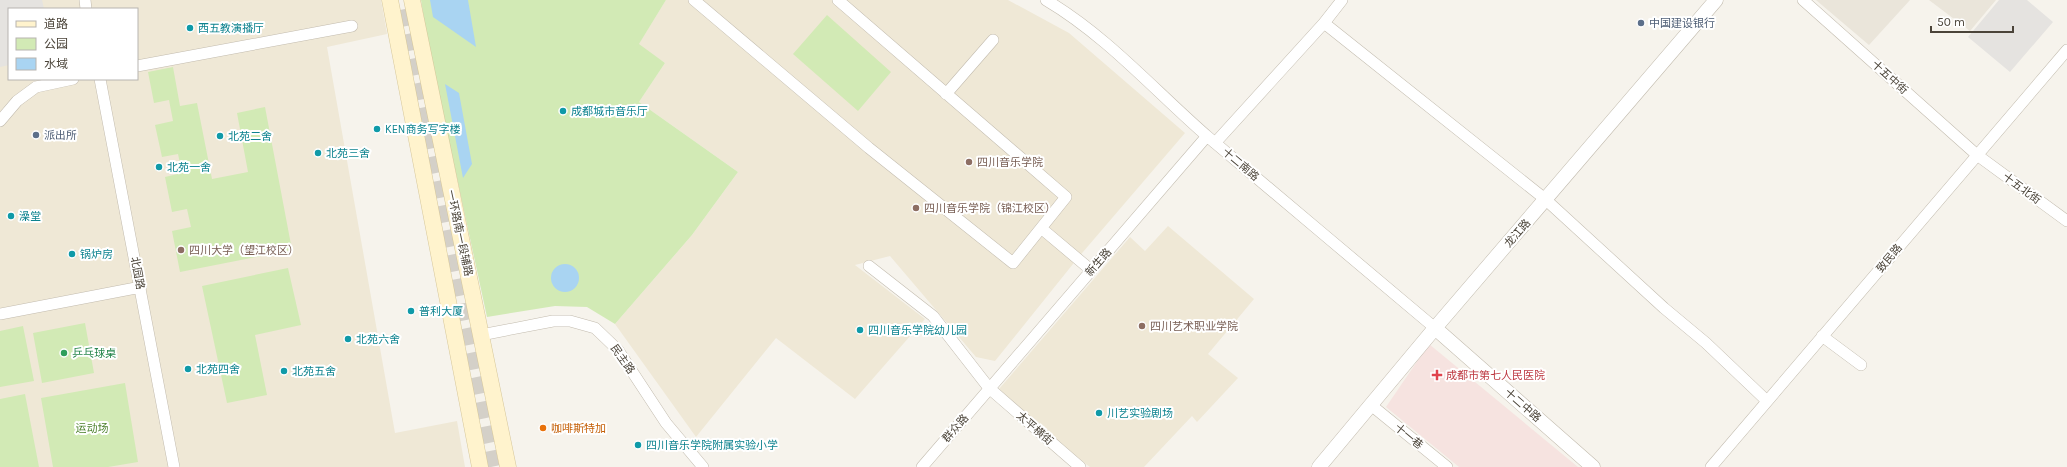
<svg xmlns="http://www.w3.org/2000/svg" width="2067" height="467" font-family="Karla,'Noto Sans SC',sans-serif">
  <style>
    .residential { fill: #eae5da }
    .education { fill: #efe8d6; fill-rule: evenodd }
    .medical { fill: #f6e3e0 }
    .green { fill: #d2eab5 }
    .parking { fill: #e5e3e0 }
    .water { fill: #a9d4f2 }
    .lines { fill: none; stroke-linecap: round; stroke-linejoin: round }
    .primary-tunnel { stroke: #d4d0c8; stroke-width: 17; stroke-dasharray: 17 8; stroke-linecap: butt }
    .minor-casing { stroke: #c2bbae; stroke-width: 12 }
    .tertiary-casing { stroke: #c2bbae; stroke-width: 15 }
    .secondary-casing { stroke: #d6c79b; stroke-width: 17 }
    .minor { stroke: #fff; stroke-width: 11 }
    .tertiary { stroke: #fff; stroke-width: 14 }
    .secondary { stroke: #fff3cd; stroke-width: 16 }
    .service-dot { fill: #5c6f8a; stroke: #fff; stroke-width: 1.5 }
    .culture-dot { fill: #0f9aa8; stroke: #fff; stroke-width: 1.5 }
    .education-dot { fill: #8d6e63; stroke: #fff; stroke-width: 1.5 }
    .leisure-dot { fill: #2e9e5b; stroke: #fff; stroke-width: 1.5 }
    .health-dot { fill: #e0444e; stroke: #fff; stroke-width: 1.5 }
    .food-dot { fill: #e8710a; stroke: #fff; stroke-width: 1.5 }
    .labels { text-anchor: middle; stroke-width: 4; stroke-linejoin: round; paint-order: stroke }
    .service-label { font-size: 11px; fill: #4e5e75; stroke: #fff; text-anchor: start }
    .culture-label { font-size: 11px; fill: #0d838f; stroke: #fff; text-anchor: start }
    .street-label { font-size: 11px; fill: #4b4439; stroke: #fff }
    .education-label { font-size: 11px; fill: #785e54; stroke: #fff; text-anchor: start }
    .leisure-label { font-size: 11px; fill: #27864d; stroke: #fff; text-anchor: start }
    .health-label { font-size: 11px; fill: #be3a42; stroke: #fff; text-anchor: start }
    .park-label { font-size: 11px; fill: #4a7f2a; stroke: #fff }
    .food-label { font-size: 11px; fill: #c56008; stroke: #fff; text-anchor: start }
  </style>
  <rect width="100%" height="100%" fill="#f6f3ec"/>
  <path class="residential" d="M 1816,0 L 1910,0 L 1869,45 Z
    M 1929,0 L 1996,0 L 1970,31 Z"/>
  <path class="education" d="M 0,0 L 381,0 L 387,34 L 327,47 L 395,433 L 457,421 L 465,467 L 0,467 ZM 9,9 L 137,9 L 137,79 L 9,79 Z
    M 666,0 L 1008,0 L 1069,33 L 1185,133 L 1077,259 L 995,361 L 976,357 L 890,256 L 855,265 L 925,319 L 855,399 L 776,338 L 696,437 L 615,324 L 692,235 L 738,172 L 639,102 L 665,63 L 638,45 Z
    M 1168,226 L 1254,299 L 1208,354 L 1238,378 L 1197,422 L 1192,416 L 1144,467 L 1090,467 L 1075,456 L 999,389 L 1130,237 L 1145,251 Z"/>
  <path class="medical" d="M 1429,344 L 1578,467 L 1459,467 L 1386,407 Z"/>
  <path class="green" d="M 421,0 L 666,0 L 639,44 L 665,63 L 639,102 L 738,172 L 692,235 L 615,324 L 587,307 L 555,306 L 487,317 L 428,44 Z
    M 827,15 L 891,72 L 858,111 L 793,54 Z
    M 173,67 L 180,106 L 197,103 L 212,179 L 248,172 L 237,113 L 265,107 L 292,250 L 180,272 L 172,231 L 191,227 L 187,209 L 172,212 L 165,177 L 182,173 L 178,154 L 162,157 L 155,125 L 173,121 L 169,100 L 154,103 L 148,72 Z
    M 288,268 L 301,325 L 255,335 L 267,395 L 227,403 L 202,286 Z
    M 85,323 L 94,373 L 42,383 L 33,333 Z
    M 23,326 L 34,381 L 0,387 L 0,331 Z
    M 125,383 L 138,462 L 108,467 L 53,467 L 41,398 Z
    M 25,394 L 39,467 L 0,467 L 0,399 Z"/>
  <path class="parking" d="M 0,0 L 42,0 L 44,9 L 9,9 L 9,65 L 0,67 Z
    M 1999,0 L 2027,0 L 2053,22 L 2010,72 L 1968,37 Z"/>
  <path class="water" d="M 430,0 L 468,0 L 476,47 L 433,17 Z
    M 445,84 L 459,93 L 472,164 L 463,178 Z
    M551 278a14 14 0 1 1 28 0a14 14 0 1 1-28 0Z"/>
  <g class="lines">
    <path class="primary-tunnel" d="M 400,10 L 491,467"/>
    <g class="minor-casing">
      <path id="minor" d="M 85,0 L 86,9
        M 694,0 L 869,148 L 1013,263 L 1066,197 L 838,0
        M 1046,0 C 1107,36 1155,91 1208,137 C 1283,201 1360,264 1435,328
        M 1803,0 L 1977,155 L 2067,221
        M 1324,23 L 1545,199 L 1664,308 L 1706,343 L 1767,401
        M 137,66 L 352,26
        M 100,79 L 174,467
        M 946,94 L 993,40
        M 0,121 L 17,101 L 36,87 L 73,79
        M 1215,143 L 1324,23 L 1342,0
        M 1041,228 L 1091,270
        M 869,266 L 933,316 L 989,388 L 1080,467
        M 0,314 L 141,287
        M 481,335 L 553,321 L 570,321 L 595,328 L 618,350 L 666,423 L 703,467
        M 1822,336 L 1861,365
        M 1371,405 L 1447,467
        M 922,467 L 1207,136
        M 1711,467 L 2067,50"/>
    </g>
    <g class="tertiary-casing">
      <path id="tertiary" d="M 1435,328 L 1593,467
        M 1319,467 L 1435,328 L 1716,0"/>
    </g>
    <g class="secondary-casing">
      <path id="secondary" d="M 390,0 L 480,467
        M 412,0 L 508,467"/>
    </g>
    <use href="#minor" class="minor"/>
    <use href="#tertiary" class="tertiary"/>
    <use href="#secondary" class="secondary"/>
  </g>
  <g class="service-dot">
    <circle cx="1641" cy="23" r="4"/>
    <circle cx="36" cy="135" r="4"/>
  </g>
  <g class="culture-dot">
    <circle cx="190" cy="28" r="4"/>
    <circle cx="563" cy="111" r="4"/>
    <circle cx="377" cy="129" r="4"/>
    <circle cx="220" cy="136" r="4"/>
    <circle cx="318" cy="153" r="4"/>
    <circle cx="159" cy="167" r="4"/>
    <circle cx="11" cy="216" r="4"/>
    <circle cx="72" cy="254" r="4"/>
    <circle cx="411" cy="311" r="4"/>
    <circle cx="860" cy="330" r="4"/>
    <circle cx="348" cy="339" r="4"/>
    <circle cx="188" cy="369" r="4"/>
    <circle cx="284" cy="371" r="4"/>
    <circle cx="1099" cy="413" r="4"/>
    <circle cx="638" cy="445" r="4"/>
  </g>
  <g class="education-dot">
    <circle cx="969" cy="162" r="4"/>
    <circle cx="916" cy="208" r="4"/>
    <circle cx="181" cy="250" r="4"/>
    <circle cx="1142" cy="326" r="4"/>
  </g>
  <circle class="leisure-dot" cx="64" cy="353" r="4"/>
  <path class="health-dot" d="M1435 369h4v4h4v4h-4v4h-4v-4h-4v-4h4z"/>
  <circle class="food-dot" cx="543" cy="428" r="4"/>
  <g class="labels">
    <g class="service-label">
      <text x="1649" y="27">中国建设银行</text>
      <text x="44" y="139">派出所</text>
    </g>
    <g class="culture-label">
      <text x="198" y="32">西五教演播厅</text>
      <text x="571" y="115">成都城市音乐厅</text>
      <text x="385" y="133">KEN商务写字楼</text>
      <text x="228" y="140">北苑二舍</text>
      <text x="326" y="157">北苑三舍</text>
      <text x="167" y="171">北苑一舍</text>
      <text x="19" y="220">澡堂</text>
      <text x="80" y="258">锅炉房</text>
      <text x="419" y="315">普利大厦</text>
      <text x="868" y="334">四川音乐学院幼儿园</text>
      <text x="356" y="343">北苑六舍</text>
      <text x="196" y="373">北苑四舍</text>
      <text x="292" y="375">北苑五舍</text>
      <text x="1107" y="417">川艺实验剧场</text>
      <text x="646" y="449">四川音乐学院附属实验小学</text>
    </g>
    <g class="street-label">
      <text transform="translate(1890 77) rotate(42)" y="4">十五中街</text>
      <text transform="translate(1241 164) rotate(40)" y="4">十二南路</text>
      <text transform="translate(2022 188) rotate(36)" y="4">十五北街</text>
      <text transform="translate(460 233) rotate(78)" y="4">一环路南一段辅路</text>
      <text transform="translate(1517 233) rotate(-49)" y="4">龙江路</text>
      <text transform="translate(1889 258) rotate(-50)" y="4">致民路</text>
      <text transform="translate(1098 262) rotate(-49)" y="4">新生路</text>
      <text transform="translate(138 273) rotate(79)" y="4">北园路</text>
      <text transform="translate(623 359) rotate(55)" y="4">民主路</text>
      <text transform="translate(1523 405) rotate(41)" y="4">十二中路</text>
      <text transform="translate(955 428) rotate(-49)" y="4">群众路</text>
      <text transform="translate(1035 428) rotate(41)" y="4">太平横街</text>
      <text transform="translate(1409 436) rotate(39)" y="4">十一巷</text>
    </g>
    <g class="education-label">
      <text x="977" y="166">四川音乐学院</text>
      <text x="924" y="212">四川音乐学院（锦江校区）</text>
      <text x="189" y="254">四川大学（望江校区）</text>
      <text x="1150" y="330">四川艺术职业学院</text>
    </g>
    <g class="leisure-label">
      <text x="72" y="357">乒乓球桌</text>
    </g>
    <g class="health-label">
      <text x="1446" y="379">成都市第七人民医院</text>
    </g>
    <g class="park-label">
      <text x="92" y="432">运动场</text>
    </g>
    <g class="food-label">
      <text x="551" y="432">咖啡斯特加</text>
    </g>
  </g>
  <rect x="8" y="8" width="130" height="72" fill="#ffffff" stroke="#b7b4b0"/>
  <rect x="16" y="21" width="20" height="6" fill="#fff3cd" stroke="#b7b4b0"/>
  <text x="44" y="28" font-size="12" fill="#4b4439">道路</text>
  <rect x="16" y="38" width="20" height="12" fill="#d2eab5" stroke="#b7b4b0"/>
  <text x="44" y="48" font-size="12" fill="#4b4439">公园</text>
  <rect x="16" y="58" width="20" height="12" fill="#a9d4f2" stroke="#b7b4b0"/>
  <text x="44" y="68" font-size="12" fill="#4b4439">水域</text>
  <path d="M1931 26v6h82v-6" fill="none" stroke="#4b4439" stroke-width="2"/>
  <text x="1937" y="26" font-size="12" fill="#4b4439" stroke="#ffffff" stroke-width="3" paint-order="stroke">50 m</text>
</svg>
